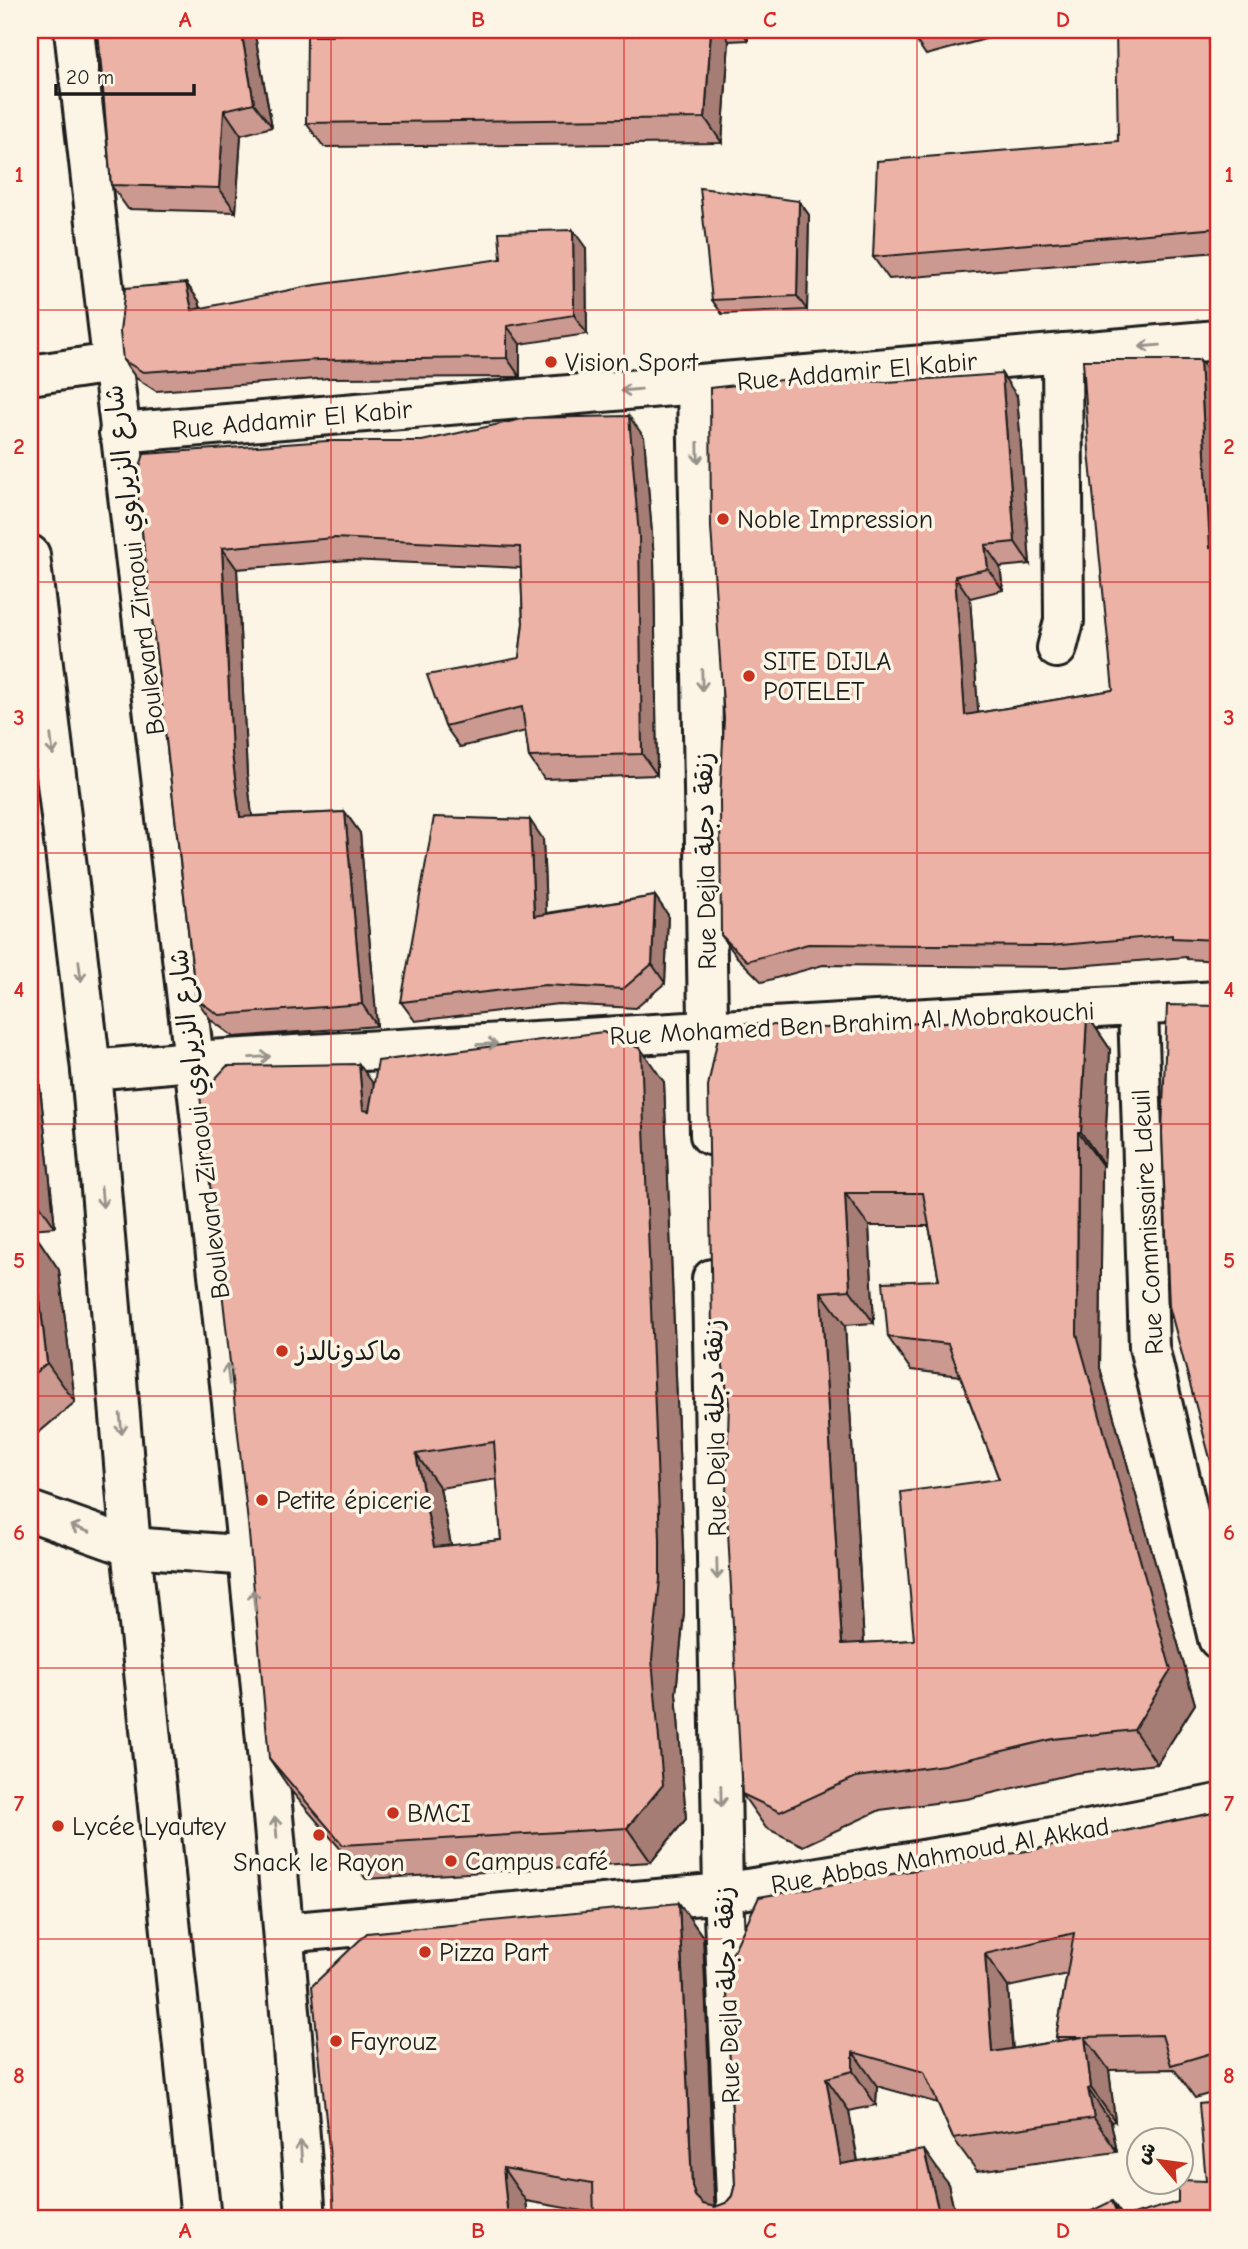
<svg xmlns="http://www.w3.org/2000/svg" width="1248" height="2249" font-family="'Comic Neue','Playpen Sans Arabic',sans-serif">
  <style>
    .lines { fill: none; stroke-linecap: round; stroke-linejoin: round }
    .street-casing { stroke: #1c1c1c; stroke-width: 44 }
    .secondary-casing { stroke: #1c1c1c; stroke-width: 44 }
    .street { stroke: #fcf5e5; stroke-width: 38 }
    .secondary { stroke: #fcf5e5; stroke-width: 38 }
    .wall { fill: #cb998f; stroke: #1c1c1c; stroke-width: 2; fill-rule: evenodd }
    .shaded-wall { fill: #a57d74; stroke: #1c1c1c; stroke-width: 2 }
    .building { fill: #ecb2a6; stroke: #1c1c1c; stroke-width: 2; fill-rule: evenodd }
    .oneway { stroke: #97938b }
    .grid { fill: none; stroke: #d62828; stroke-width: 2; stroke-opacity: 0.55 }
    .poi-dot { fill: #c8321e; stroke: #fcf5e5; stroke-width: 2.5 }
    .labels { text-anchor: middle; stroke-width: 7; stroke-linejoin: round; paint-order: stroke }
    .poi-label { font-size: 26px; fill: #1c1c1c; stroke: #fcf5e5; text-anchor: start }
    .street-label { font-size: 26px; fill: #1c1c1c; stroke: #fcf5e5 }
    .neatline { fill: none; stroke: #d62828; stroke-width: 2.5 }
    .grid-label { font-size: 23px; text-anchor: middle; font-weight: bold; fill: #d62828 }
  </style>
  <rect width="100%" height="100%" fill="#fcf5e5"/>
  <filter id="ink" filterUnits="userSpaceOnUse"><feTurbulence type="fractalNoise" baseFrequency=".0143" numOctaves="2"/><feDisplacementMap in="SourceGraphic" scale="14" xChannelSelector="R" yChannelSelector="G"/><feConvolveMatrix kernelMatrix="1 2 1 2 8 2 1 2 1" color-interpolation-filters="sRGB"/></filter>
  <g filter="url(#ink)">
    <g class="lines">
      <g class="street-casing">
        <path id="street" d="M 697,384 L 710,1135
          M 119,433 L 1218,340
          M 1057,648 L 1064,621 L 1062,353
          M 1138,1008 L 1149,1347 L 1218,1639
          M 91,1070 L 192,1061 L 1218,1001
          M 712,1279 L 723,1893 L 737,2219
          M 30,1511 L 131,1547 L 250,1556
          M 284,1933 L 723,1893 L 1013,1845 L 1218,1804"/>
      </g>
      <g class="secondary-casing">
        <path id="secondary" d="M 74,30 C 156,759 254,1487 306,2219
          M 30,375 L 112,363
          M 30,555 L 91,1070 L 131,1547 L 201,2219"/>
      </g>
      <use href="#street" class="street"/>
      <use href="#secondary" class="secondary"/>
    </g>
    <path class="wall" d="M 98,30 L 254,30 L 272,127 L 241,135 L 236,212 L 128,209 L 111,185 Z
      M 646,30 L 748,30 L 748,40 L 729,41 L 722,143 L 324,147 L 306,123 L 332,36 Z
      M 919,30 L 1019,30 L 926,55 L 910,32 Z
      M 1026,30 L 1091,30 L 1031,37 Z
      M 1218,30 L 1218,252 L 889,279 L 873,257 L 1118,141 Z
      M 799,201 L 809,215 L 807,310 L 722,314 L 712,300 Z
      M 586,248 L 587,334 L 520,344 L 520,377 L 330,378 L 156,391 L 136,378 L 123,360 L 186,283 L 199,301 L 201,309 Z
      M 1216,381 L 1218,433 L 1218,961 L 1187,959 L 1186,957 L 1065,967 L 823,965 L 762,982 L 737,957 L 721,935 L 1017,396 L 1030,564 L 1000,567 L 1003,590 L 970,598 L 978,713 L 1113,690 Z
      M 644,437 L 654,558 L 657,775 L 544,779 L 529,757 L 526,731 L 460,747 L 445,726 L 519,658 L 523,623 L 521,568 L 349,560 L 237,569 L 247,775 L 252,816 L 345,812 L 360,833 L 377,1026 L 234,1037 L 211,1020 L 196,999 L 136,479 L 422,441 Z
      M 543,839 L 546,913 L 655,896 L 668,915 L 665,983 L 636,1008 L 558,1004 L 415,1021 L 401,1002 Z
      M 30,994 L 55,1227 L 30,1229 Z
      M 1087,1015 L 1110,1049 L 1104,1165 L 1102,1165 L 1100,1368 L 1195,1704 L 1157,1764 L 1076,1773 L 967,1799 L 880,1810 L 803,1846 L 766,1828 L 742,1794 L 729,1403 L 719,1339 L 712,1329 L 826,1028 ZM 869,1226 L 929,1226 L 939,1280 L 888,1337 L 911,1370 L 960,1376 L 999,1479 L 914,1640 L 864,1643 L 845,1325 L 874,1323 Z
      M 664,1082 L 684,1573 L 684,1612 L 676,1693 L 686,1819 L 651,1862 L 366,1879 L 292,1792 L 269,1758 L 374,1085 ZM 497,1479 L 501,1540 L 451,1546 L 440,1488 Z
      M 32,1230 L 59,1270 L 75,1402 L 30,1440 L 30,1231 Z
      M 1218,1812 L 1218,2091 L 1195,2098 L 1174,2069 L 1109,2070 L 1115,2121 L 1111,2122 L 1117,2152 L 977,2171 L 953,2138 L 938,2103 L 877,2086 L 876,2105 L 849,2111 L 858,2161 L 948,2184 L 956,2219 L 594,2219 L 594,2213 L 526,2201 L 528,2219 L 334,2219 L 679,1903 L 703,1937 L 715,2207 L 726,2203 L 732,2196 L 735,2184 L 726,1967 L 1032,1850 ZM 1067,1974 L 1056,2037 L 1059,2041 L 1013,2049 L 1008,1987 Z"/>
    <path class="shaded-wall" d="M 241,30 L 254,30 L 272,127 L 254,103 Z
      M 407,30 L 425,30 L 424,59 L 407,34 Z
      M 711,30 L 722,30 L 729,41 L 722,143 L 705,118 Z
      M 741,30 L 748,30 L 748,40 Z
      M 1208,30 L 1218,30 L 1218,108 Z
      M 224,110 L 241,135 L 236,212 L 219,188 Z
      M 799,201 L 809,215 L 807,310 L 797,296 Z
      M 573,230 L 586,248 L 587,334 L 574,315 Z
      M 186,283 L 199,301 L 205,329 L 192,310 Z
      M 507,326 L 520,344 L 520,377 L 507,358 Z
      M 1200,360 L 1216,381 L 1218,433 L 1218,560 L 1210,548 Z
      M 1002,374 L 1017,396 L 1030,564 L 1015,542 Z
      M 629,416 L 644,437 L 654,558 L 657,775 L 642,754 Z
      M 985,545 L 1000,567 L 1003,590 L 988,569 Z
      M 222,548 L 237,569 L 247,775 L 255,839 L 240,817 L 232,754 Z
      M 955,576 L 970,598 L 980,737 L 965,715 Z
      M 345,812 L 360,833 L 377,1026 L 362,1004 Z
      M 530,820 L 543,839 L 547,935 L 534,916 Z
      M 655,896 L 668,915 L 665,983 L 652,964 Z
      M 30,994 L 55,1227 L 30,1191 Z
      M 1087,1015 L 1110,1049 L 1104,1165 L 1081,1132 Z
      M 641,1049 L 664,1082 L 684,1573 L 684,1612 L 676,1693 L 686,1819 L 651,1862 L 627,1828 L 652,1659 Z
      M 359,1064 L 383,1097 L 387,1144 L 363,1110 Z
      M 1078,1132 L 1102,1165 L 1100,1368 L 1195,1704 L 1157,1764 L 1134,1730 L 1077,1334 Z
      M 845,1193 L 869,1226 L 874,1323 L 850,1290 Z
      M 32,1230 L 59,1270 L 75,1402 L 47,1363 Z
      M 821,1292 L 845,1325 L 866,1678 L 842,1644 Z
      M 416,1454 L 440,1488 L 458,1581 L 434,1547 Z
      M 679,1903 L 703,1937 L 715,2219 L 695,2196 L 692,2186 Z
      M 985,1954 L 1008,1987 L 1015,2086 L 992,2052 Z
      M 1085,2037 L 1109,2070 L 1115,2121 L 1091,2088 Z
      M 853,2052 L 877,2086 L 876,2105 L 853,2071 Z
      M 826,2078 L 849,2111 L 864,2198 L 841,2164 Z
      M 1088,2089 L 1111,2122 L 1117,2152 L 1094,2118 Z
      M 924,2150 L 948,2184 L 956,2219 L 943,2219 L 939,2213 Z
      M 503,2168 L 526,2201 L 528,2219 L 508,2219 Z
      M 1112,2201 L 1125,2219 L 1120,2219 Z"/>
    <path class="building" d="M 98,30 L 241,30 L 254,103 L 224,110 L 219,188 L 111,185 Z
      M 333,30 L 407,30 L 407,34 L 646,30 L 711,30 L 705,118 L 306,123 L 307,36 L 332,36 Z
      M 1116,30 L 1208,30 L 1218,108 L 1218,228 L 873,257 L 877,161 L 1118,141 Z
      M 700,188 L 799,201 L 797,296 L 712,300 Z
      M 573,230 L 574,315 L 507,326 L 507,358 L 317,360 L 143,372 L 123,360 L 120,332 L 125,288 L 186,283 L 192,310 L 309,286 L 501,259 L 499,232 Z
      M 1083,360 L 1200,360 L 1210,548 L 1218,547 L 1218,940 L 1172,938 L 1172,935 L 1050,946 L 808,944 L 747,961 L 721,935 L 720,801 L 724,719 L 711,527 L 710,388 L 800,378 L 887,382 L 1002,374 L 1015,542 L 985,545 L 988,569 L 955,576 L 965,715 L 1113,690 L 1089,452 Z
      M 629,416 L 639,536 L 642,754 L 529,757 L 522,707 L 445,726 L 427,675 L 519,658 L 523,623 L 520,547 L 334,538 L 222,548 L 232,754 L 240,817 L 345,812 L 362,1004 L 219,1015 L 196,999 L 136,479 L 144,454 L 327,441 L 422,441 L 527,418 Z
      M 434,817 L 530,820 L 534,916 L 655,896 L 652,964 L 623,989 L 545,985 L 401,1002 Z
      M 1167,1005 L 1218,1006 L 1218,1488 L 1169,1306 L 1162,1133 Z
      M 1087,1015 L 1081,1132 L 1078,1132 L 1077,1334 L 1171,1670 L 1134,1730 L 1053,1739 L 944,1765 L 856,1777 L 780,1812 L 742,1794 L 726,1494 L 729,1403 L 717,1329 L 712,1329 L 708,1086 L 721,1022 L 826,1028 ZM 845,1193 L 923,1193 L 939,1280 L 883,1282 L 888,1337 L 948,1344 L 999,1479 L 901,1492 L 914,1640 L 842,1644 L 821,1292 L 850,1290 Z
      M 603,1032 L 641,1049 L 660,1539 L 660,1579 L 652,1659 L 663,1785 L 627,1828 L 343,1845 L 269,1758 L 248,1523 L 200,1095 L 227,1066 L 359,1064 L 363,1110 L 369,1111 L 378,1061 ZM 494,1442 L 501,1540 L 434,1547 L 416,1454 Z
      M 32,1230 L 47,1363 L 30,1377 L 30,1231 Z
      M 1218,1812 L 1218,2051 L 1171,2065 L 1162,2035 L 1085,2037 L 1091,2088 L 1088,2089 L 1094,2118 L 953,2138 L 924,2072 L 853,2052 L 853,2071 L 826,2078 L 841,2164 L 924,2150 L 939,2213 L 911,2219 L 594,2219 L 593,2183 L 503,2168 L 508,2219 L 334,2219 L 332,2177 L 312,1986 L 367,1933 L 679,1903 L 692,2186 L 695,2196 L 703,2204 L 715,2207 L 726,2203 L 732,2196 L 735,2184 L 726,1967 L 759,1897 L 1032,1850 ZM 1074,1933 L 1056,2037 L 1083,2037 L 992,2052 L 985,1954 Z
      M 1218,2102 L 1218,2219 L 1082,2219 L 1081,2216 L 1112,2201 L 1119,2219 L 1178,2202 L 1178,2182 L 1181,2182 L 1181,2180 L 1206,2181 L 1199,2104 Z"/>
    <defs><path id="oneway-shaft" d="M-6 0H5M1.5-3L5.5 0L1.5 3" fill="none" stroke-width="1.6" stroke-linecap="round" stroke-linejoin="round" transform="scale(1.75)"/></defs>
    <g class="oneway">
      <use href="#oneway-shaft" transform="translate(1150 346) rotate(175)"/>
      <use href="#oneway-shaft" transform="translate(631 390) rotate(175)"/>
      <use href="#oneway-shaft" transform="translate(698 453) rotate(89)"/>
      <use href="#oneway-shaft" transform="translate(702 680) rotate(89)"/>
      <use href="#oneway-shaft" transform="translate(52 745) rotate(83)"/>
      <use href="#oneway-shaft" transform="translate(80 971) rotate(83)"/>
      <use href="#oneway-shaft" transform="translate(487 1044) rotate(-3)"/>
      <use href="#oneway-shaft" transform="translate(260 1057) rotate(-3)"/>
      <use href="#oneway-shaft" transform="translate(102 1197) rotate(85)"/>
      <use href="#oneway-shaft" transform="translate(228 1374) rotate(-97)"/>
      <use href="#oneway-shaft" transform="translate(121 1424) rotate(85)"/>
      <use href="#oneway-shaft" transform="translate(80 1529) rotate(-161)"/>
      <use href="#oneway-shaft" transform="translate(717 1569) rotate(89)"/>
      <use href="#oneway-shaft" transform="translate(254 1600) rotate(-96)"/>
      <use href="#oneway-shaft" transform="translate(721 1796) rotate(89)"/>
      <use href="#oneway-shaft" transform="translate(276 1827) rotate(-95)"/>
      <use href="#oneway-shaft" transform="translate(301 2151) rotate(-94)"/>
    </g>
  </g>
  <path class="grid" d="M 331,30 L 331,2219M 624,30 L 624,2219M 917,30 L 917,2219M 30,310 L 1218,310M 30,582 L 1218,582M 30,853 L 1218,853M 30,1124 L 1218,1124M 30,1396 L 1218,1396M 30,1668 L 1218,1668M 30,1939 L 1218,1939"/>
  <g class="poi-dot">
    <circle cx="551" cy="362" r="7"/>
    <circle cx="723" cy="519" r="7"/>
    <circle cx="749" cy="676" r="7"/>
    <circle cx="282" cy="1351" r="7"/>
    <circle cx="262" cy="1500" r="7"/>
    <circle cx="393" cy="1813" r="7"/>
    <circle cx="58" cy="1826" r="7"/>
    <circle cx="319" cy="1835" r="7"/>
    <circle cx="451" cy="1861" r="7"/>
    <circle cx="425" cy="1952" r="7"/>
    <circle cx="336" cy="2041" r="7"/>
  </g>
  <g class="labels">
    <g class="poi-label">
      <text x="565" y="371">Vision Sport</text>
      <text x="737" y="528">Noble Impression</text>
      <text x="763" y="670">SITE DIJLA<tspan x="763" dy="30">POTELET</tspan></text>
      <text x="296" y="1360">ماكدونالدز</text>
      <text x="276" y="1509">Petite épicerie</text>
      <text x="407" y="1822">BMCI</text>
      <text x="72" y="1835">Lycée Lyautey</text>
      <text x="465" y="1870">Campus café</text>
      <text x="319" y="1871" text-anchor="middle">Snack le Rayon</text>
      <text x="439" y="1961">Pizza Part</text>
      <text x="350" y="2050">Fayrouz</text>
    </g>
    <g class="street-label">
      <text transform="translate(857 371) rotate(-5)" y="9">Rue Addamir El Kabir</text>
      <text transform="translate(292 419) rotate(-5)" y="9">Rue Addamir El Kabir</text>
      <text transform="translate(134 560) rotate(-97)" y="9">Boulevard Ziraoui شارع الزيراوي</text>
      <text transform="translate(705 861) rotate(-91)" y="9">Rue Dejla زنقة دجلة</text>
      <text transform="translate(852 1023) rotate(-3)" y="9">Rue Mohamed Ben Brahim Al Mobrakouchi</text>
      <text transform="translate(199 1124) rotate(-97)" y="9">Boulevard Ziraoui شارع الزيراوي</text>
      <text transform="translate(1147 1222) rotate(-93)" y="9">Rue Commissaire Ldeuil</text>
      <text transform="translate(715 1428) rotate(-91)" y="9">Rue Dejla زنقة دجلة</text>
      <text transform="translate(940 1855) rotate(-10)" y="9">Rue Abbas Mahmoud Al Akkad</text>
      <text transform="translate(727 1995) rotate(-92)" y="9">Rue Dejla زنقة دجلة</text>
    </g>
  </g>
  <rect width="1248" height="2249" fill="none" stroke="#fcf5e5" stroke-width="77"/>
  <g transform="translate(1160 2161) rotate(299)"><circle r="33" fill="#fcf5e5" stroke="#a29e95" stroke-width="2"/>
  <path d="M0-5L12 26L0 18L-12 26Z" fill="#c8321e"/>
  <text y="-10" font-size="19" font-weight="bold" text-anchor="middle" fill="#1c1c1c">ش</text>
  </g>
  <path d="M56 84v10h138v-10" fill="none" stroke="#1c1c1c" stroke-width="3.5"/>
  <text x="66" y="84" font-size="21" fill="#1c1c1c" stroke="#fcf5e5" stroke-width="5" paint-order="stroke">20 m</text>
  <rect x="38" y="38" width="1172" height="2172" class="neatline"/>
  <g class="grid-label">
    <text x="185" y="27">A</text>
    <text x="478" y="27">B</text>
    <text x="770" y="27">C</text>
    <text x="1063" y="27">D</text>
    <text x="19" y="182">1</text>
    <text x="1229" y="182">1</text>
    <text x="19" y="454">2</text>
    <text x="1229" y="454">2</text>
    <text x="19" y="725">3</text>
    <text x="1229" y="725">3</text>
    <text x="19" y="997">4</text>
    <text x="1229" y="997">4</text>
    <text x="19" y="1268">5</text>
    <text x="1229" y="1268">5</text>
    <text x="19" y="1540">6</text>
    <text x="1229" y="1540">6</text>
    <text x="19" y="1811">7</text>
    <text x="1229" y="1811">7</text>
    <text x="19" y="2083">8</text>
    <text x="1229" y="2083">8</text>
    <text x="185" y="2238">A</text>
    <text x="478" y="2238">B</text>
    <text x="770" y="2238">C</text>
    <text x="1063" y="2238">D</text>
  </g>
</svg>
